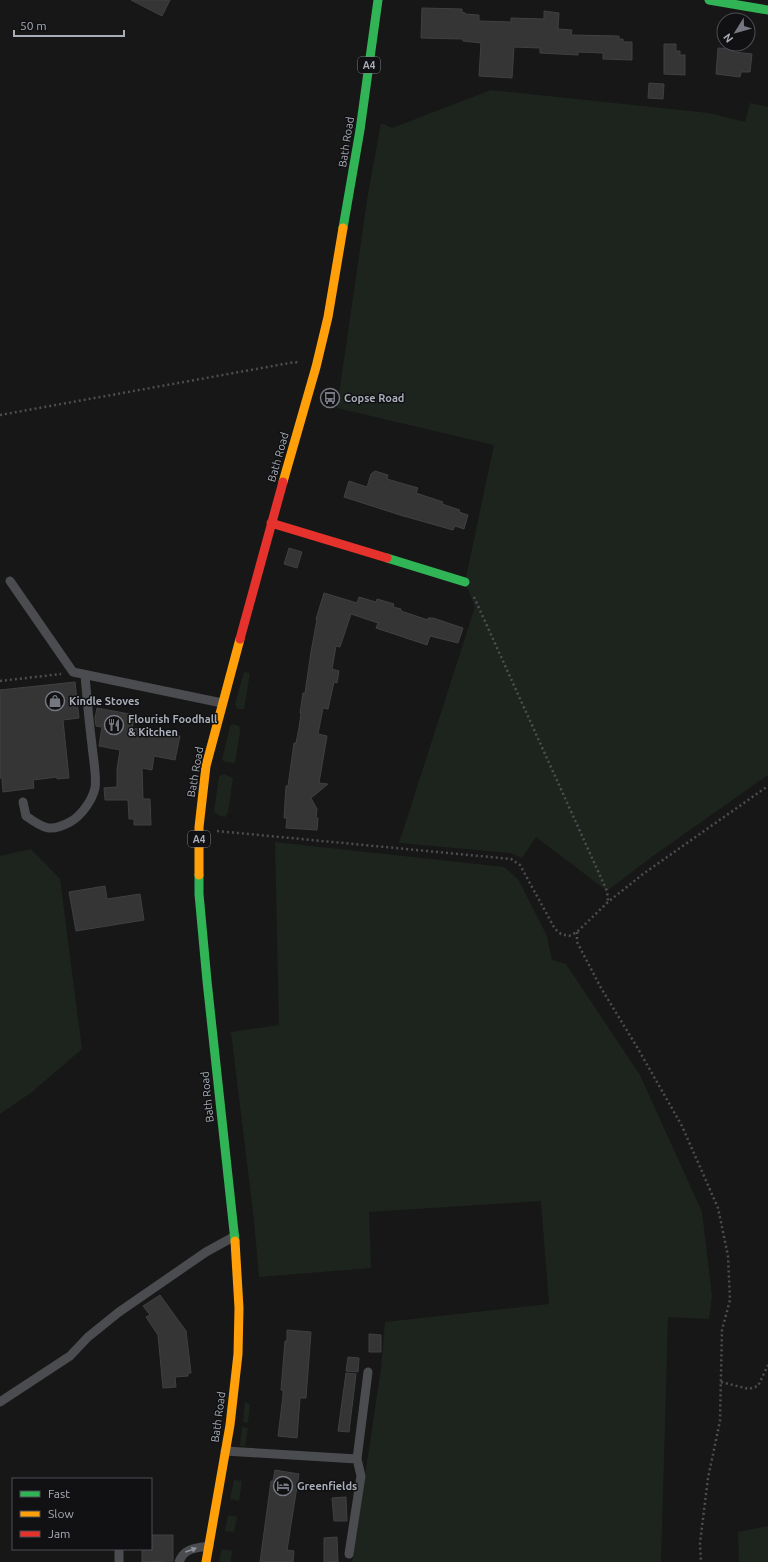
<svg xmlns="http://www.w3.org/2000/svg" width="768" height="1562" font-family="Ubuntu,sans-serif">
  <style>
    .green { fill: #1d241e }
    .building { fill: #353536; stroke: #3f4043 }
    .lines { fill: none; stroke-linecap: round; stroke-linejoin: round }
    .path { stroke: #4d4e52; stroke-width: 2.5; stroke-dasharray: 2 3; stroke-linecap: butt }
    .lane { stroke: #4b4c50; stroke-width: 9 }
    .fast { stroke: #30b455; stroke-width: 9 }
    .slow { stroke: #ff9f0a; stroke-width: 9 }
    .jam { stroke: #e5322d; stroke-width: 9 }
    .oneway { fill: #8c9099 }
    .labels { text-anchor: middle; stroke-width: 3; stroke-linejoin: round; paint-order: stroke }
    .shield { fill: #111113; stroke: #7b7e86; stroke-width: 1 }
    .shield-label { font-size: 10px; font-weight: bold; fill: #a8adb8 }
    .street-label { font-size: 11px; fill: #a8adb8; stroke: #111113 }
    .poi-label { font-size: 11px; font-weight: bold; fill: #a8adb8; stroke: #111113; text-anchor: start }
  </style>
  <rect width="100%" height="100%" fill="#171717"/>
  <path class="green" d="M 491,90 L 709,113 L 745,122 L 750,103 L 768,107 L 768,775 L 653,856 L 607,891 L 536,837 L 522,858 L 510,853 L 399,843 L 475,607 L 465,582 L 494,445 L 337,408 L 368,194 L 381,123 L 392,128 Z
    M 244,672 L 250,673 L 244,709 L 237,709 L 235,704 Z
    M 233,724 L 239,726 L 240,732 L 235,763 L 225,762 L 222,760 L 230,726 Z
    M 224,774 L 233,778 L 228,813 L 225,817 L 220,816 L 214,812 L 219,776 Z
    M 275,842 L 504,867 L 518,879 L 547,936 L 552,960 L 566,964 L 640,1075 L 702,1212 L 712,1296 L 709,1319 L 668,1317 L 661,1562 L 352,1562 L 381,1369 L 385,1322 L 549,1304 L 541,1201 L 369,1212 L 371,1268 L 259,1277 L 254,1220 L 231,1032 L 279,1025 Z
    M 31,849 L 60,879 L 82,1049 L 32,1092 L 0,1114 L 0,856 Z
    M 245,1402 L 250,1404 L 248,1423 L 243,1422 Z
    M 242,1427 L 248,1428 L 245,1446 L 240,1446 Z
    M 234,1480 L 242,1481 L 239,1501 L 230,1499 Z
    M 228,1515 L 237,1517 L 234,1532 L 225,1531 Z
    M 768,1526 L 768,1562 L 739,1562 L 738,1532 Z
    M 222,1549 L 232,1551 L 231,1562 L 219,1562 Z"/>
  <path class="building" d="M 131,0 L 170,0 L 162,16 Z
    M 422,8 L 462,9 L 462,12 L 465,13 L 465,14 L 479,15 L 479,21 L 511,22 L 511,18 L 544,19 L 544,11 L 559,13 L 558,29 L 572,30 L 571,35 L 619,36 L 619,39 L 623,39 L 623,42 L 632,42 L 632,60 L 603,59 L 603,53 L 578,52 L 578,55 L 540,53 L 540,48 L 514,47 L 512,78 L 479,76 L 481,43 L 463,41 L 463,39 L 421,38 Z
    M 664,44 L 676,44 L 676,51 L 680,51 L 680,55 L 685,55 L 685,75 L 664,74 Z
    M 718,48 L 734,49 L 734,52 L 752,54 L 750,72 L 741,72 L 740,77 L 716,74 Z
    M 649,83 L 664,84 L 663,99 L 648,98 Z
    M 375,471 L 388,475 L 387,479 L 418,488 L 416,493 L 443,502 L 442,504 L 460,510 L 459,512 L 468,515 L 464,529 L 455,526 L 453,530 L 400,515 L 344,497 L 349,481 L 367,487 L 371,474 Z
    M 289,548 L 302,552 L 297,568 L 284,564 Z
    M 324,593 L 357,603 L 359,597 L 376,602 L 377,599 L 394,604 L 393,607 L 401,609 L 401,611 L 428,620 L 428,618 L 433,618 L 463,628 L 458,643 L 430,636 L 427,645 L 376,628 L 378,623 L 351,614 L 340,647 L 336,646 L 332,669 L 339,671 L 337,683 L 334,682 L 328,709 L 323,708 L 318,734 L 327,736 L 319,783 L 328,784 L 311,798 L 317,809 L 316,818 L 318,818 L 317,830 L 286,828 L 287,818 L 284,818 L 286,786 L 288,786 L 294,743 L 296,743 L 299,728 L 301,714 L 300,713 L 303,693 L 305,693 L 311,652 L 317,619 L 316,619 Z
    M 75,682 L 79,718 L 63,720 L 69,778 L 57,779 L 57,777 L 33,780 L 34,788 L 3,792 L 2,778 L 0,778 L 0,690 Z
    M 97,708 L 135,715 L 132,728 L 180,736 L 175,760 L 154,756 L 152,770 L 142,768 L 143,799 L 150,799 L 151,825 L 134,825 L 134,819 L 129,819 L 128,800 L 105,800 L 104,788 L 117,787 L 117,769 L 120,750 L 99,746 L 102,727 L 96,726 L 95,718 Z
    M 105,886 L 107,899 L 140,894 L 144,920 L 76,931 L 69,892 Z
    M 160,1295 L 186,1331 L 191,1373 L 188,1373 L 188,1376 L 175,1377 L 176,1387 L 163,1388 L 158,1335 L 146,1317 L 150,1315 L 143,1306 Z
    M 287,1330 L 311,1332 L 306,1398 L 300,1398 L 297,1438 L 278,1436 L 283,1396 L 283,1390 L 281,1390 L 285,1341 L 287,1341 Z
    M 369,1334 L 381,1335 L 381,1352 L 369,1352 Z
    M 348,1357 L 359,1358 L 358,1372 L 346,1371 Z
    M 346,1373 L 356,1374 L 349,1432 L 338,1431 Z
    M 275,1470 L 299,1474 L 287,1550 L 294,1551 L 293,1562 L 260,1562 L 271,1481 L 273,1481 Z
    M 346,1497 L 347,1521 L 334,1521 L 332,1498 Z
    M 151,1535 L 173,1535 L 173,1561 L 142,1562 L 142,1549 L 151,1549 Z
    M 337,1537 L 338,1562 L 324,1562 L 324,1538 Z"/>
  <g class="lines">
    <path class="path" d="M 0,415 L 295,362 L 299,363
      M 474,597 L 607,891 L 608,901
      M 0,681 L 61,674
      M 217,831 L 511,859 L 520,865 L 555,929 L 561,934 L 569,936 L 577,932 L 608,902 L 643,874 L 768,786
      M 577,932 L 577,942 L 601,988 L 637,1047 L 682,1126 L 718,1208 L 728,1256 L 730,1300 L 722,1330 L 720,1421 L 708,1478 L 700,1543 L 701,1562
      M 721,1382 L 749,1389 L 758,1386 L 768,1365"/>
    <path class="lane" d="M 10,581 L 73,672 L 222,703
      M 23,802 L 26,816 C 43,828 50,833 70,822 C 81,816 92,801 95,788 C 97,777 93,758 92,745 C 89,722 87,699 85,675
      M 0,1402 L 70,1356 L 88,1337 L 119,1312 L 206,1252 L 235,1236
      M 225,1451 L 357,1459 L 368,1372
      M 119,1549 L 119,1562
      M 349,1554 L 361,1476 L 357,1459
      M 179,1562 C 184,1548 196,1548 209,1546"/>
    <path class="fast" d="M 709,0 L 768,10
      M 343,228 L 360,130 L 378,0
      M 387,558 L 465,582
      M 199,875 L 199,894 L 207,981 L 235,1241"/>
    <path class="slow" d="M 283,482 L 316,367 L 328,317 L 343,228
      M 199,875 L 199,827 L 206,766 L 240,639
      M 206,1562 L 230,1425 L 238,1354 L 239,1308 L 235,1241"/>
    <path class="jam" d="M 271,523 L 387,558
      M 240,639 L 283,482"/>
  </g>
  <defs><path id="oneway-solid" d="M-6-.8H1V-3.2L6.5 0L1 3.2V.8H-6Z"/></defs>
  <use class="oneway" href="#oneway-solid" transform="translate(191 1550) rotate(-20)"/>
  <defs>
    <g id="bus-ring" transform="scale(1)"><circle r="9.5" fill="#111113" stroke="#757880" stroke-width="1.5"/><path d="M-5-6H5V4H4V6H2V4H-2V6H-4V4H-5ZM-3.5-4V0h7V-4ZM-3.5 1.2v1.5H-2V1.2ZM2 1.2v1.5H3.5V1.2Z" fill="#757880"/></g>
    <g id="shop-ring" transform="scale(1)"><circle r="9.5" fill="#111113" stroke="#757880" stroke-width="1.5"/><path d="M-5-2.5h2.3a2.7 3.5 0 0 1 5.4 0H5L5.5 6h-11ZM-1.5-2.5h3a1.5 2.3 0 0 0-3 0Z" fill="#757880"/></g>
    <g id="restaurant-ring" transform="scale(1)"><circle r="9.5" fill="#111113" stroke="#757880" stroke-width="1.5"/><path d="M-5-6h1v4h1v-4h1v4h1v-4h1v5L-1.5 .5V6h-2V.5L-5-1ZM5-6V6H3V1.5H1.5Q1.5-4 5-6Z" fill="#757880"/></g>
    <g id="hotel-ring" transform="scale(1)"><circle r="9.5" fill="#111113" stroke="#757880" stroke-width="1.5"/><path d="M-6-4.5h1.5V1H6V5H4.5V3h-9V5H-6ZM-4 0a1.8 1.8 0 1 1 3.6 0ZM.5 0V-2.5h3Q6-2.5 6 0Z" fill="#757880"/></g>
  </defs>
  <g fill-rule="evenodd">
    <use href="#bus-ring" x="330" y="398"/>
    <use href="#shop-ring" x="55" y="701"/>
    <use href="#restaurant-ring" x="114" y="725"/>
    <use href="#hotel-ring" x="283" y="1486"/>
  </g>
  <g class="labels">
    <g class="shield">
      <rect x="358" y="57" width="22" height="16" rx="3"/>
      <rect x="188" y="831" width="22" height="16" rx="3"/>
    </g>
    <g class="shield-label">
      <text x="369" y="69">A4</text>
      <text x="199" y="843">A4</text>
    </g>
    <g class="street-label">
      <text transform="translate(346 142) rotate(-81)" y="4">Bath Road</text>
      <text transform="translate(278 457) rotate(-74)" y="4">Bath Road</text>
      <text transform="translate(195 772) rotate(-80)" y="4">Bath Road</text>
      <text transform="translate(207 1097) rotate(-96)" y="4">Bath Road</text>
      <text transform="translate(218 1417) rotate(-82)" y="4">Bath Road</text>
    </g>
    <g class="poi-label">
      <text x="344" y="402">Copse Road</text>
      <text x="69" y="705">Kindle Stoves</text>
      <text x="128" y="723">Flourish Foodhall<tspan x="128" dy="13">&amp; Kitchen</tspan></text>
      <text x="297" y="1490">Greenfields</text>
    </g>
  </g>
  <rect x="12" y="1478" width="140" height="72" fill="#111113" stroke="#4d4f55"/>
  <rect x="20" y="1491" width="20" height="6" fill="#30b455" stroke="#4d4f55"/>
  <text x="48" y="1498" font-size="12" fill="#a8adb8">Fast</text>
  <rect x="20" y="1511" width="20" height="6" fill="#ff9f0a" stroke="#4d4f55"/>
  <text x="48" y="1518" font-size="12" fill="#a8adb8">Slow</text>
  <rect x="20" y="1531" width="20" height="6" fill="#e5322d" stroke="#4d4f55"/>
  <text x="48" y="1538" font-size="12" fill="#a8adb8">Jam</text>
  <g transform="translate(736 32) rotate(233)"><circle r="19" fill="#111113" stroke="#4d4f55"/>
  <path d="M0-3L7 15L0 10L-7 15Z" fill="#757880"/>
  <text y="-6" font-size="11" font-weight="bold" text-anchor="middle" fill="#a8adb8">N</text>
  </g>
  <path d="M14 30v6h110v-6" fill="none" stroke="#a8adb8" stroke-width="2"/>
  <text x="20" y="30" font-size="12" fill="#a8adb8" stroke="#111113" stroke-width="3" paint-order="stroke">50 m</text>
</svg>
